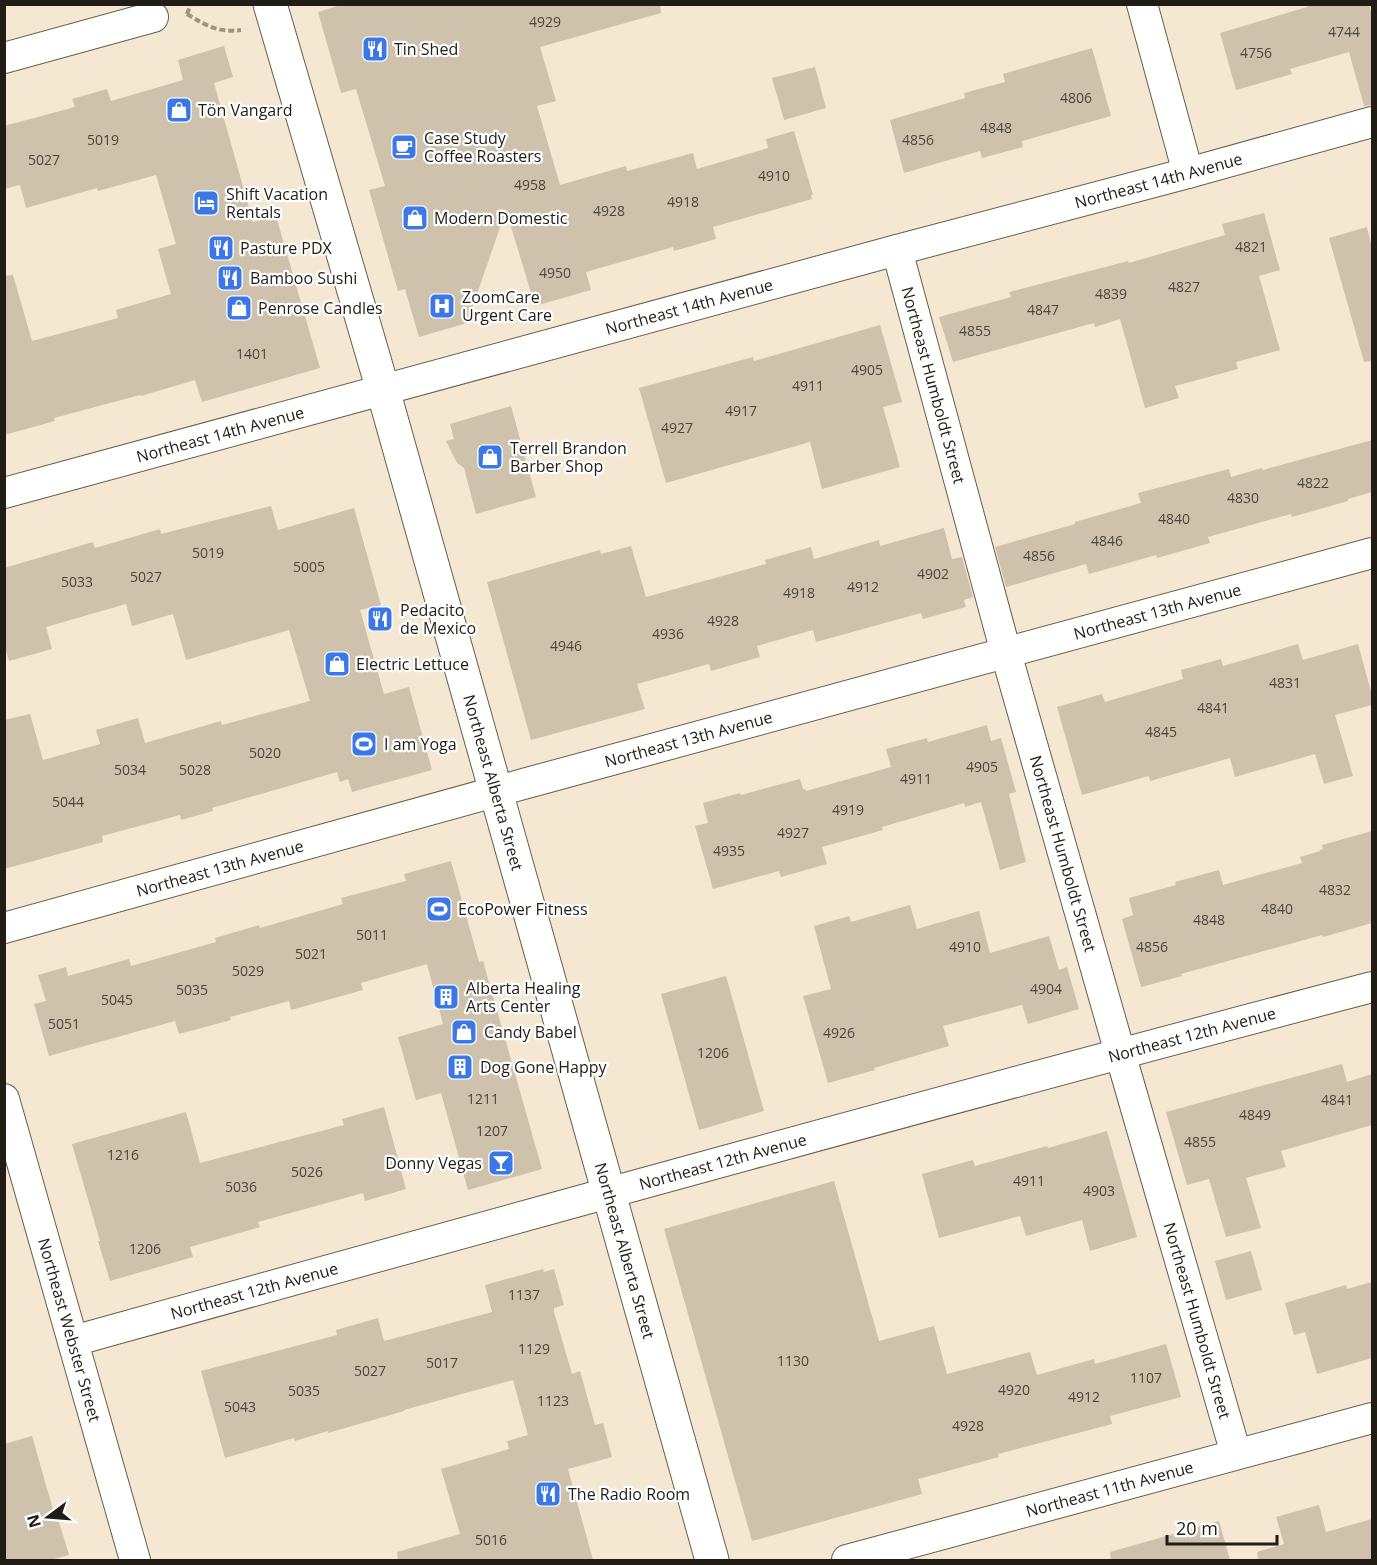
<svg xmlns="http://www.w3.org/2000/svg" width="1377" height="1565" font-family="'Open Sans',sans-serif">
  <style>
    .building { fill: #cec2ac }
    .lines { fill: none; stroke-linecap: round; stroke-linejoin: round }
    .minor-casing { stroke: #695e4a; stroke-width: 32 }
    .tertiary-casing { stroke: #695e4a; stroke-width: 35 }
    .path { stroke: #9e9484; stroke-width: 4; stroke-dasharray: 6 3; stroke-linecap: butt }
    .minor { stroke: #fff; stroke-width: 30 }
    .tertiary { stroke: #fff; stroke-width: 33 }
    .labels { text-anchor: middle; stroke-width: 4.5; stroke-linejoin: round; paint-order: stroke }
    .number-label { font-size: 14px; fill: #4c463a }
    .poi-label { font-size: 16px; fill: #211c14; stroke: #fff; text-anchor: start }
    .street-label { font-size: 16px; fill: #211c14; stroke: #fff }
  </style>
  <rect width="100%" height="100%" fill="#f5e8d2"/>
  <path class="building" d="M 344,4 L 660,4 L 661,13 L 540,47 L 556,101 L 537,106 L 560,185 L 626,166 L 627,171 L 693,153 L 697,169 L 768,148 L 766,139 L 794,131 L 813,195 L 811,195 L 812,199 L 713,227 L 716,239 L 674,251 L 673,247 L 586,272 L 591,290 L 535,306 L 506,210 L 467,323 L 419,337 L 405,289 L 398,291 L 369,190 L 385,186 L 356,89 L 341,93 L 318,12 Z
    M 1317,4 L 1369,4 L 1372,17 L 1372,105 L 1364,106 L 1349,52 L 1290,69 L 1292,74 L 1236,90 L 1220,33 Z
    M 224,46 L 233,77 L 214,83 L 253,222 L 276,216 L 320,368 L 202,402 L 195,380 L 141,396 L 140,395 L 54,418 L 55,421 L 4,435 L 4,276 L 13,275 L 32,341 L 118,318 L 116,310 L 171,294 L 158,249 L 176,244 L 156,175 L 98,191 L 97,188 L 26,208 L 20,185 L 4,189 L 4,126 L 75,107 L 72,99 L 107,89 L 111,101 L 183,80 L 178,60 Z
    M 1092,48 L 1111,116 L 1022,141 L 1023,147 L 982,158 L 980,151 L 904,173 L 890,120 L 965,98 L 964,93 L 1005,82 L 1003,74 Z
    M 815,67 L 826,108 L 784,120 L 772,78 Z
    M 1264,213 L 1280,270 L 1259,276 L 1280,350 L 1236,362 L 1238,369 L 1175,386 L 1179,398 L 1145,408 L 1120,319 L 1095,327 L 1094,323 L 953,362 L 939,317 L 1011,297 L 1009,292 L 1128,261 L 1129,263 L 1225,235 L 1222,224 Z
    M 1367,227 L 1372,248 L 1372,361 L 1364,362 L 1329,238 Z
    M 880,325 L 902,402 L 883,407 L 900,467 L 822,489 L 810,442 L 666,483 L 639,388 L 753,357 L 754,361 Z
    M 511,406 L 536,497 L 476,514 L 464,468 L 457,463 L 446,441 L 454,439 L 450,424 Z
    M 1372,440 L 1372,492 L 1348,499 L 1348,501 L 1292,517 L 1291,514 L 1208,537 L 1210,543 L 1157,558 L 1156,555 L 1089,574 L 1086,564 L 1006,587 L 995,547 L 1075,524 L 1075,522 L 1141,503 L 1138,493 L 1229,469 L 1231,477 L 1262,468 L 1263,470 Z
    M 271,506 L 278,530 L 354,508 L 381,605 L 360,610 L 384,694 L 409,687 L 432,770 L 352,792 L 348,779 L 340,782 L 337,772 L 212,808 L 213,811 L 181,820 L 180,815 L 102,836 L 103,842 L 4,869 L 4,720 L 30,714 L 43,760 L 100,744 L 96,730 L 138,718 L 145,743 L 221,721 L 222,725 L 310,701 L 289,630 L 186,660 L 173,614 L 132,626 L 126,604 L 46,627 L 52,649 L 9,661 L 4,645 L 4,568 L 93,542 L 95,548 L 160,529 L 161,534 Z
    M 944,528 L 952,559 L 962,557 L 973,597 L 964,600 L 966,607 L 923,619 L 921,613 L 816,642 L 813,630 L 757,646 L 760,657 L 711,671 L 709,664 L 637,684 L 645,709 L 531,740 L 487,582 L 600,550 L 601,554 L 631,546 L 646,597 L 766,564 L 765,560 L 811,547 L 814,559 L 879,540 L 880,546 Z
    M 1298,644 L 1303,660 L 1358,644 L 1372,695 L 1372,705 L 1335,715 L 1353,776 L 1324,784 L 1315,754 L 1235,777 L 1230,758 L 1150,781 L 1149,776 L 1082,795 L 1057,707 L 1102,694 L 1105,702 L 1183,679 L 1181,670 L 1221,659 L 1223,666 Z
    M 987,725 L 991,741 L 1001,738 L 1016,792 L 1009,794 L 1026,862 L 1000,870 L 981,802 L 965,807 L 964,803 L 882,827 L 883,830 L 822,847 L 827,864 L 781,877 L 779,871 L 713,889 L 695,826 L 708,823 L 703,803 L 740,793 L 741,795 L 800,779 L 803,789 L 805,789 L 806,791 L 891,767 L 886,749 L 927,738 L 928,742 Z
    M 1372,831 L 1372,923 L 1323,937 L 1322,935 L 1181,974 L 1182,976 L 1141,987 L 1122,919 L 1133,915 L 1129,898 L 1176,885 L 1175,882 L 1219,870 L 1223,885 L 1302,863 L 1300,857 L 1320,851 L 1320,850 L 1323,849 L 1322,845 Z
    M 451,861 L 479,962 L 483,961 L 542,1169 L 468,1190 L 441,1093 L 416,1100 L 398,1037 L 443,1024 L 427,964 L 361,983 L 363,990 L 291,1010 L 289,1001 L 230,1017 L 231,1020 L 179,1034 L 175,1021 L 49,1056 L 34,1004 L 46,1001 L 38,975 L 66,967 L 68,976 L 129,959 L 131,966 L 216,942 L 215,938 L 259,925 L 260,928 L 343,904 L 341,898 L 406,881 L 404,874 Z
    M 910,905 L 917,929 L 979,911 L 990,953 L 1049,936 L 1059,970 L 1067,967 L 1079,1009 L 1028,1024 L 1022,1005 L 943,1026 L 949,1046 L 874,1068 L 875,1070 L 828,1083 L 803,996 L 831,989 L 814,926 L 849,916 L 851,922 Z
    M 726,976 L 764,1111 L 699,1130 L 661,994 Z
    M 1342,1064 L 1347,1082 L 1372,1074 L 1372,1125 L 1281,1151 L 1286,1167 L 1246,1178 L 1261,1228 L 1226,1237 L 1209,1179 L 1187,1185 L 1166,1112 Z
    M 384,1107 L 406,1189 L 365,1201 L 363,1193 L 258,1222 L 260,1227 L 190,1247 L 193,1257 L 110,1281 L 98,1241 L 100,1241 L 72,1144 L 186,1112 L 200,1163 L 344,1125 L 342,1119 Z
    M 1107,1131 L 1137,1237 L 1090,1251 L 1082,1220 L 1026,1236 L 1020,1216 L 939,1238 L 922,1174 L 973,1160 L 975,1166 L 1047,1146 L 1048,1148 Z
    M 834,1181 L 879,1341 L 934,1326 L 947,1374 L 1030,1352 L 1037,1375 L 1094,1359 L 1095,1364 L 1166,1344 L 1181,1397 L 1110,1416 L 1112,1424 L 998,1454 L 999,1457 L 918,1479 L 922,1494 L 752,1541 L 664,1229 Z
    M 1251,1251 L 1262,1290 L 1226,1300 L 1215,1261 Z
    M 543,1269 L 544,1272 L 554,1269 L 564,1305 L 554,1308 L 554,1312 L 572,1374 L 580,1371 L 595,1425 L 603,1423 L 612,1457 L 568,1469 L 593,1560 L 398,1560 L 397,1552 L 460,1534 L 441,1469 L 509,1449 L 507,1441 L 528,1435 L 513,1380 L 404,1410 L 404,1411 L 328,1433 L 328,1431 L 295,1441 L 294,1438 L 225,1458 L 201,1371 L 337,1335 L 336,1330 L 378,1318 L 384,1341 L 492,1312 L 485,1285 Z
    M 1372,1282 L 1372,1358 L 1317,1374 L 1305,1332 L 1294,1335 L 1285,1303 L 1346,1285 L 1347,1289 Z
    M 32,1436 L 56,1520 L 58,1519 L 69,1555 L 50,1560 L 4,1560 L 4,1444 Z
    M 1319,1505 L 1326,1532 L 1372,1519 L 1372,1560 L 1258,1560 L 1257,1552 L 1284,1544 L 1276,1517 Z
    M 1219,1521 L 1230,1560 L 1111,1560 L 1110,1552 Z"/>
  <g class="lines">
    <g class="minor-casing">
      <g id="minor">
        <path d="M 1142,4 L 1188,173"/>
        <path d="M 4,58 L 153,17"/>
        <path id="s1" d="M 897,250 L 1006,653 L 1120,1053 L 1236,1454"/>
        <path id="s2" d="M 4,493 L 897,250 L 1188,173 L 1372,122"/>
        <path id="s3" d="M 4,928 L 527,783 L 1372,553"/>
        <path id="s4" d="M 4,1099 L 135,1560"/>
        <path id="s5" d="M 73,1341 C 506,1221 938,1101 1372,987"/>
        <path id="s6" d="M 847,1560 L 1372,1418"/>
      </g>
    </g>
    <g class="tertiary-casing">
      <g id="tertiary">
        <path id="s7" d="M 270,4 L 383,390 L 712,1560"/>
      </g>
    </g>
    <path class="path" d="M 187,14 C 205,25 218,33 241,30
      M 187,14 L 191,4"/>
    <use href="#minor" class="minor"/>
    <use href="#tertiary" class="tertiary"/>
  </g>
  <defs>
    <g id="restaurant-square" transform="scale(1.35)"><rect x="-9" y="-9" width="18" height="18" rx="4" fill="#3b77e6" stroke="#fff"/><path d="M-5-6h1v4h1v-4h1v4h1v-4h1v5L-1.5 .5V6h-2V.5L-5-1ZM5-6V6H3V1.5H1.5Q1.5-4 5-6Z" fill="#fff"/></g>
    <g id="shop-square" transform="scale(1.35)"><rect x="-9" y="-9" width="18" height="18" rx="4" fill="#3b77e6" stroke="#fff"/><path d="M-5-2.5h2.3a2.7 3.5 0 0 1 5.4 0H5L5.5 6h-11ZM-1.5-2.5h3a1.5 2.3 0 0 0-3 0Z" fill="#fff"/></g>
    <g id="cafe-square" transform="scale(1.35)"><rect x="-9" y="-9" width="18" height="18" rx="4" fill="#3b77e6" stroke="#fff"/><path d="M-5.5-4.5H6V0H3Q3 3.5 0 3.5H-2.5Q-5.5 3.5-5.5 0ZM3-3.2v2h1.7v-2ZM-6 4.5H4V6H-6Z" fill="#fff"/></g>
    <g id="hotel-square" transform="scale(1.35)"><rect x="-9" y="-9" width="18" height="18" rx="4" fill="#3b77e6" stroke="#fff"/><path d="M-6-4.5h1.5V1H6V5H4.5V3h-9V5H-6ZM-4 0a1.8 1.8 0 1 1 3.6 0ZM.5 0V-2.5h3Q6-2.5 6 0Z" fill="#fff"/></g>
    <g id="hospital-square" transform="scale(1.35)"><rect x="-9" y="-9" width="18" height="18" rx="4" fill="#3b77e6" stroke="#fff"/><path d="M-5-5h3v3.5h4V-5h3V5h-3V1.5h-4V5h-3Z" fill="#fff"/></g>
    <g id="stadium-square" transform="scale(1.35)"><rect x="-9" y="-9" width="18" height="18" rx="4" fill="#3b77e6" stroke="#fff"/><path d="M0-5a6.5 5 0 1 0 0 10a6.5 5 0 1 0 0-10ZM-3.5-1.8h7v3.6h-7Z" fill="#fff"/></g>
    <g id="building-square" transform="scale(1.35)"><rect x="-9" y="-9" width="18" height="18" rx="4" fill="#3b77e6" stroke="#fff"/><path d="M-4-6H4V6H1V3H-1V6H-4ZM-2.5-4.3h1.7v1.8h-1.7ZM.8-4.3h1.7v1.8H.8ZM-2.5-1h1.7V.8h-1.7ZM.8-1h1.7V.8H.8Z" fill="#fff"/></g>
    <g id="bar-square" transform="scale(1.35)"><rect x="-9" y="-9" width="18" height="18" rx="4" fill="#3b77e6" stroke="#fff"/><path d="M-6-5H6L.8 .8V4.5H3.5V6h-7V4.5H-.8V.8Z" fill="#fff"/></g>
  </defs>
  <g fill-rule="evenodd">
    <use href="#restaurant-square" x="375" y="49"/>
    <use href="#shop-square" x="179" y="110"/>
    <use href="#cafe-square" x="404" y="147"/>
    <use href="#hotel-square" x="206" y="203"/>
    <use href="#shop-square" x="415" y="218"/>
    <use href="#restaurant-square" x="221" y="248"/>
    <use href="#restaurant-square" x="230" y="278"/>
    <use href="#hospital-square" x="442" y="306"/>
    <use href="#shop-square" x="239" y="308"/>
    <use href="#shop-square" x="490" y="457"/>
    <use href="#restaurant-square" x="380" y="619"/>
    <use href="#shop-square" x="337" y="664"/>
    <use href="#stadium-square" x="364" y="744"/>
    <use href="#stadium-square" x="439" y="909"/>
    <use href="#building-square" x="446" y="997"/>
    <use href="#shop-square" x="464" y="1032"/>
    <use href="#building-square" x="460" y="1067"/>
    <use href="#bar-square" x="501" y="1163"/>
    <use href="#restaurant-square" x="548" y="1494"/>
  </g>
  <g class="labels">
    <g class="number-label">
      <text x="545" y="27">4929</text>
      <text x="1344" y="37">4744</text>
      <text x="1256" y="58">4756</text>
      <text x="1076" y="103">4806</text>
      <text x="996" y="133">4848</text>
      <text x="103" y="145">5019</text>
      <text x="918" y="145">4856</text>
      <text x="44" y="165">5027</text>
      <text x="774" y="181">4910</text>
      <text x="530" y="190">4958</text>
      <text x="683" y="207">4918</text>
      <text x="609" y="216">4928</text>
      <text x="1251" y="252">4821</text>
      <text x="555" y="278">4950</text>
      <text x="1184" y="292">4827</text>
      <text x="1111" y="299">4839</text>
      <text x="1043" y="315">4847</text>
      <text x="975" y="336">4855</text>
      <text x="252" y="359">1401</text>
      <text x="867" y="375">4905</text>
      <text x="808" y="391">4911</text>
      <text x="741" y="416">4917</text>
      <text x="677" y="433">4927</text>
      <text x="1313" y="488">4822</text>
      <text x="1243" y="503">4830</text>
      <text x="1174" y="524">4840</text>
      <text x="1107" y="546">4846</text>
      <text x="208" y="558">5019</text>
      <text x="1039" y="561">4856</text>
      <text x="309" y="572">5005</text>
      <text x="933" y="579">4902</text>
      <text x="146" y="582">5027</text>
      <text x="77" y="587">5033</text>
      <text x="863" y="592">4912</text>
      <text x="799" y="598">4918</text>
      <text x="723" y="626">4928</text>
      <text x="668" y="639">4936</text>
      <text x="566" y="651">4946</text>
      <text x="1285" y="688">4831</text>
      <text x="1213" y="713">4841</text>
      <text x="1161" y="737">4845</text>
      <text x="265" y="758">5020</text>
      <text x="982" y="772">4905</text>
      <text x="130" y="775">5034</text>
      <text x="195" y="775">5028</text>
      <text x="916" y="784">4911</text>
      <text x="68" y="807">5044</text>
      <text x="848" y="815">4919</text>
      <text x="793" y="838">4927</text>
      <text x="729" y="856">4935</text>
      <text x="1335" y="895">4832</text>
      <text x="1277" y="914">4840</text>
      <text x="1209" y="925">4848</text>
      <text x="372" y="940">5011</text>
      <text x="965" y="952">4910</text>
      <text x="1152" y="952">4856</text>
      <text x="311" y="959">5021</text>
      <text x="248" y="976">5029</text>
      <text x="1046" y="994">4904</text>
      <text x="192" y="995">5035</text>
      <text x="117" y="1005">5045</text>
      <text x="64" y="1029">5051</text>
      <text x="839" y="1038">4926</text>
      <text x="713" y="1058">1206</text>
      <text x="483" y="1104">1211</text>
      <text x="1337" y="1105">4841</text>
      <text x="1255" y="1120">4849</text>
      <text x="492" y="1136">1207</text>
      <text x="1200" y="1147">4855</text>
      <text x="123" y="1160">1216</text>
      <text x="307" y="1177">5026</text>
      <text x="1029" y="1186">4911</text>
      <text x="241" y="1192">5036</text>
      <text x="1099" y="1196">4903</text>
      <text x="145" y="1254">1206</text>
      <text x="524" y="1300">1137</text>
      <text x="534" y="1354">1129</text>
      <text x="793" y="1366">1130</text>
      <text x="442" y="1368">5017</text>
      <text x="370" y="1376">5027</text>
      <text x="1146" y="1383">1107</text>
      <text x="1014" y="1395">4920</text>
      <text x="304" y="1396">5035</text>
      <text x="1084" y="1402">4912</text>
      <text x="553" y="1406">1123</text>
      <text x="240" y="1412">5043</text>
      <text x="968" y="1431">4928</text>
      <text x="491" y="1545">5016</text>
    </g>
    <g class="poi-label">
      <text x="394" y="55">Tin Shed</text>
      <text x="198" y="116">Tön Vangard</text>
      <text x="424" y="144">Case Study<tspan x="424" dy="18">Coffee Roasters</tspan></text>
      <text x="226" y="200">Shift Vacation<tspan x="226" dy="18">Rentals</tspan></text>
      <text x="434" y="224">Modern Domestic</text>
      <text x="240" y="254">Pasture PDX</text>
      <text x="250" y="284">Bamboo Sushi</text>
      <text x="462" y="303">ZoomCare<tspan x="462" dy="18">Urgent Care</tspan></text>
      <text x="258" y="314">Penrose Candles</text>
      <text x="510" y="454">Terrell Brandon<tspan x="510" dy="18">Barber Shop</tspan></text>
      <text x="400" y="616">Pedacito<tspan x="400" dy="18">de Mexico</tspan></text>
      <text x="356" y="670">Electric Lettuce</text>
      <text x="384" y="750">I am Yoga</text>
      <text x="458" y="915">EcoPower Fitness</text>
      <text x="466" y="994">Alberta Healing<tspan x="466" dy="18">Arts Center</tspan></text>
      <text x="484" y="1038">Candy Babel</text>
      <text x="480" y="1073">Dog Gone Happy</text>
      <text x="482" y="1169" text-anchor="end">Donny Vegas</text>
      <text x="568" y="1500">The Radio Room</text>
    </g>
    <g class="street-label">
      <text dy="6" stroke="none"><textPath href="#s2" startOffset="1196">Northeast 14th Avenue</textPath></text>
      <text dy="6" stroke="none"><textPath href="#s2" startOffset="710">Northeast 14th Avenue</textPath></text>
      <text dy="6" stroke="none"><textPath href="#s1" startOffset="140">Northeast Humboldt Street</textPath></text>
      <text dy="6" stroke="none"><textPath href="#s2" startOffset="224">Northeast 14th Avenue</textPath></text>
      <text dy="6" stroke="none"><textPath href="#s3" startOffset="1196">Northeast 13th Avenue</textPath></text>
      <text dy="6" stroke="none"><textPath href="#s3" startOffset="710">Northeast 13th Avenue</textPath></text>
      <text dy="6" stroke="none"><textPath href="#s7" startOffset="810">Northeast Alberta Street</textPath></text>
      <text dy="6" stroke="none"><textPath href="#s1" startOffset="626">Northeast Humboldt Street</textPath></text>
      <text dy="6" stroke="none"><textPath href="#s3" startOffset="224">Northeast 13th Avenue</textPath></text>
      <text dy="6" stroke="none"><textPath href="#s5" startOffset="1160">Northeast 12th Avenue</textPath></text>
      <text dy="6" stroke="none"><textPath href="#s5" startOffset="674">Northeast 12th Avenue</textPath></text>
      <text dy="6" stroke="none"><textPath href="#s7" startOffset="1296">Northeast Alberta Street</textPath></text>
      <text dy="6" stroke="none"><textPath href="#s5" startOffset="188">Northeast 12th Avenue</textPath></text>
      <text dy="6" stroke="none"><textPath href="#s1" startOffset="1112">Northeast Humboldt Street</textPath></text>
      <text dy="6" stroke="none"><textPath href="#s4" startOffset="240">Northeast Webster Street</textPath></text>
      <text dy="6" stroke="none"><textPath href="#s6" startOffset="272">Northeast 11th Avenue</textPath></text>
    </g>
  </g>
  <rect width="1377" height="1565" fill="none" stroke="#211c14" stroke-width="12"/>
  <g transform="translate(48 1517) rotate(254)" stroke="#ffffff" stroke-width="4.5" paint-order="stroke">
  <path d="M0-4.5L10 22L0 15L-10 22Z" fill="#211c14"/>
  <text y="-9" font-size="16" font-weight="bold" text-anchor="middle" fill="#211c14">N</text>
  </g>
  <path d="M1167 1535v9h110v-9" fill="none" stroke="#211c14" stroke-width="3"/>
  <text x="1176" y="1535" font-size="18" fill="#211c14" stroke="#ffffff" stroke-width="4.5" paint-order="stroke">20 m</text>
</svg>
